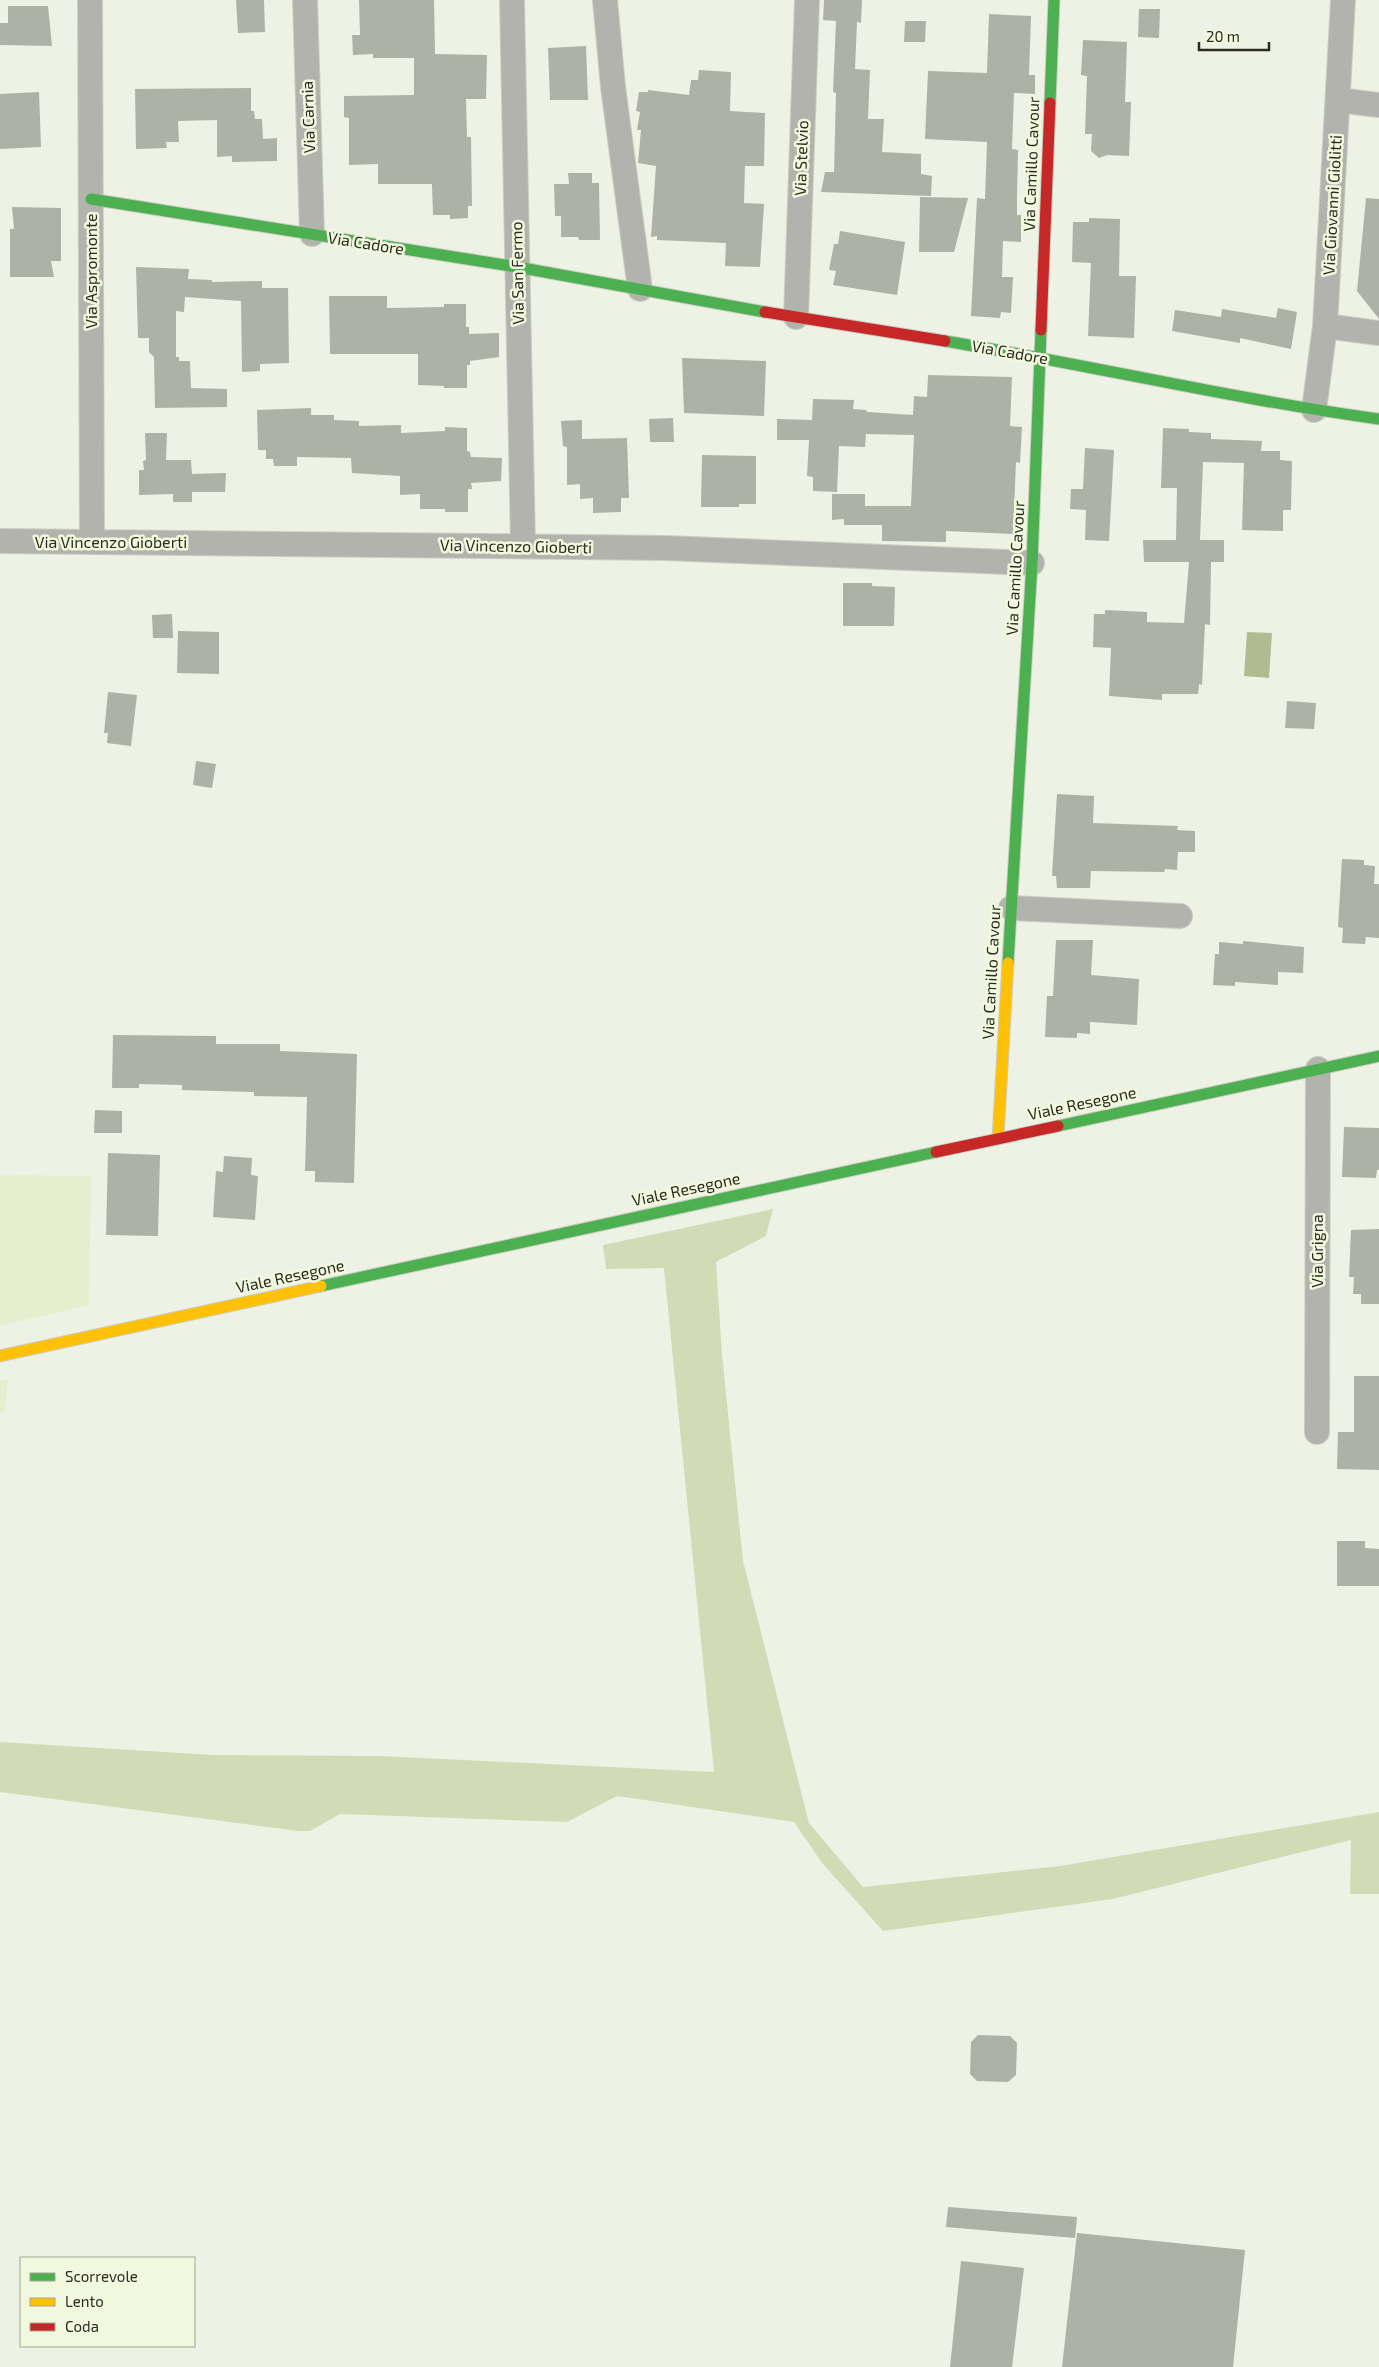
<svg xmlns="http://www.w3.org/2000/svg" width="1379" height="2367" font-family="'Exo 2',sans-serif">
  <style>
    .green { fill: #e7eecf }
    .forest { fill: #d3dbb6 }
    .water { fill: #b2ba91 }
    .building { fill: #aeb1a6 }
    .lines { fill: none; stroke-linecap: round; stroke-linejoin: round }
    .street-casing { stroke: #cacec2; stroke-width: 26 }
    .fast-casing { stroke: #cacec2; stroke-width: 13 }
    .slow-casing { stroke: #cacec2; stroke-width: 13 }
    .jam-casing { stroke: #cacec2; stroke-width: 13 }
    .street { stroke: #b2b3ad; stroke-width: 24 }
    .fast { stroke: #4caf50; stroke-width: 11 }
    .slow { stroke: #ffc107; stroke-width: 11 }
    .jam { stroke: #c62828; stroke-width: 11 }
    .labels { text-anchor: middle; stroke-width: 5; stroke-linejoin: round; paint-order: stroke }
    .street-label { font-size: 16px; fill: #2a2c23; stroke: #f2f8de }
  </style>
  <rect width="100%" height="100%" fill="#eef2e4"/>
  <path class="green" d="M 0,1175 L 91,1176 L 89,1305 L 0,1326 Z
    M 8,1379 L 5,1412 L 0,1414 L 0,1381 Z"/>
  <path class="forest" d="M 773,1209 L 766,1236 L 716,1262 L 722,1354 L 743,1561 L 809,1823 L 863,1887 L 1060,1866 L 1379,1812 L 1379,1894 L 1350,1894 L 1351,1840 L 1113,1899 L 883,1931 L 822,1863 L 794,1822 L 617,1796 L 567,1822 L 340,1814 L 310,1831 L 298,1831 L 0,1792 L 0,1742 L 214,1755 L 381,1756 L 714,1772 L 664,1268 L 606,1269 L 603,1245 Z"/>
  <path class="water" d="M 1247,632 L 1272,633 L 1269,678 L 1244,676 Z"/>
  <path class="building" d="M 236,0 L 264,0 L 265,32 L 238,33 Z
    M 359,0 L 434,0 L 435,54 L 487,55 L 486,99 L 466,99 L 467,137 L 471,137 L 472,206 L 468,206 L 468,218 L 450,219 L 450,215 L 433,215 L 432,184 L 378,184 L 378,164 L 349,165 L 349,118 L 344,117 L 344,96 L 414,95 L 414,58 L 373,58 L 373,54 L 353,55 L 352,35 L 360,35 Z
    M 824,0 L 862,0 L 861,23 L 857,22 L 855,69 L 870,70 L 868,119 L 884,119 L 882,152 L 921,154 L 921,174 L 932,176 L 931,196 L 821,192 L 825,172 L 834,172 L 836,93 L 833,92 L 836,21 L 823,20 Z
    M 8,6 L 48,6 L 52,46 L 0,45 L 0,23 L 8,23 Z
    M 1139,9 L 1160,9 L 1159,38 L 1138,37 Z
    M 989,14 L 1031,16 L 1029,75 L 1035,75 L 1035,94 L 1014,93 L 1012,149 L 1018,150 L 1017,199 L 1017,215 L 1021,215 L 1021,242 L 1003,241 L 1002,277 L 1013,277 L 1011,313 L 1001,312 L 1000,318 L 971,316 L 977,198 L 985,199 L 987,142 L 925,139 L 928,71 L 987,73 Z
    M 905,21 L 926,21 L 925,42 L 904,42 Z
    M 1083,40 L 1127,42 L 1125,102 L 1131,102 L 1129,156 L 1107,155 L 1099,158 L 1091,151 L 1092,134 L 1085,134 L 1087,76 L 1081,75 Z
    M 586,46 L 588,100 L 550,100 L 548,48 Z
    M 699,70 L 731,72 L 730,111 L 765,113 L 764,166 L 745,166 L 744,203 L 764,204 L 760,267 L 725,266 L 726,243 L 657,240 L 657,236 L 651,237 L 656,166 L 638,163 L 641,130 L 637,130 L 640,112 L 636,111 L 639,92 L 648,92 L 648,90 L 689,95 L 691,80 L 698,80 Z
    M 251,88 L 251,111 L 254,111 L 255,119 L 262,119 L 263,139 L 277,138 L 277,161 L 232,162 L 232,156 L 217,157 L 217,120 L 178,121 L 179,142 L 166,142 L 167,148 L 136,149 L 135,89 Z
    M 39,92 L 41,147 L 0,149 L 0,94 Z
    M 568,173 L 592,173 L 592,183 L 599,183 L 600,240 L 579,240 L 578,237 L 561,237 L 561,216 L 555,216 L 554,184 L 569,184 Z
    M 920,197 L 968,198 L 954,252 L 919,252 Z
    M 1366,198 L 1379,199 L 1379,319 L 1357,291 Z
    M 12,207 L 61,208 L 61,261 L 51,261 L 54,277 L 10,277 L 10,229 L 14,229 Z
    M 1089,218 L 1120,219 L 1119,276 L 1136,276 L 1134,338 L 1088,336 L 1091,263 L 1072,262 L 1073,222 L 1089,222 Z
    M 840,231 L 905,242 L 897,295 L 833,285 L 836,271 L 829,270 L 834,244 L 838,244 Z
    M 136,267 L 189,269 L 188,279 L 212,280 L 212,282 L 262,281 L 262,288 L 288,288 L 289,363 L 260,364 L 260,371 L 242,372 L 241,301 L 185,297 L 184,312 L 176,311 L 176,357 L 179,357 L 179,361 L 190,361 L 191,388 L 227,389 L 227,407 L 155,408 L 154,357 L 149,352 L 149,338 L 138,338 Z
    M 329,296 L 387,296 L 387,308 L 444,307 L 444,304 L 466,304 L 466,327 L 469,327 L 469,334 L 499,333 L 499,357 L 470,361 L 470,365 L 467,365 L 467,388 L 444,388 L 444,386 L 418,385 L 418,354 L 330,354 Z
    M 1278,308 L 1297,312 L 1291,349 L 1240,338 L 1240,343 L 1172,331 L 1175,310 L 1221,317 L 1222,309 L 1276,318 Z
    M 682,358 L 766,361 L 764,416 L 684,413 Z
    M 928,375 L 1012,377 L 1010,426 L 1022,427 L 1020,463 L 1016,462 L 1013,534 L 946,531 L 946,542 L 882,541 L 882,525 L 844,525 L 844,519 L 832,520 L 832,494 L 865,494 L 865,506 L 911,506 L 914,435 L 866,434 L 865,447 L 839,446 L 837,492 L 813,491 L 813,477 L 807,476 L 809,440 L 777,440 L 777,419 L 812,420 L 813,399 L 854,400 L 853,409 L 866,410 L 867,412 L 913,415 L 914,396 L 927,397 Z
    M 311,408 L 311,415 L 334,415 L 334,420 L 359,421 L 359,426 L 401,425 L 401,433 L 445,431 L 445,427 L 467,428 L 467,451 L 470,452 L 471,457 L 502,458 L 501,481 L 471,483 L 472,489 L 468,489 L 468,512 L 445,512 L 445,509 L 420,509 L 420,494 L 400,495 L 400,476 L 352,473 L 351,458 L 297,457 L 297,466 L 274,466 L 273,459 L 266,459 L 266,450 L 258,450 L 257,410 Z
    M 673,418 L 674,442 L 650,442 L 649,419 Z
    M 582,420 L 582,439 L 627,438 L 629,498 L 621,498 L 621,512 L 593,513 L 593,498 L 580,499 L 580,484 L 567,485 L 567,447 L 563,446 L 561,421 Z
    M 1163,428 L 1189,429 L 1189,432 L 1211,433 L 1211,439 L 1262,441 L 1261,451 L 1280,451 L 1280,460 L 1292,461 L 1291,510 L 1283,510 L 1283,531 L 1242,530 L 1244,463 L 1203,462 L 1200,540 L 1224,540 L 1224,562 L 1211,562 L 1210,625 L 1205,624 L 1202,685 L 1199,684 L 1198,694 L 1162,694 L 1162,700 L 1109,696 L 1111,648 L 1093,647 L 1094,614 L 1105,614 L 1105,610 L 1147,612 L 1147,622 L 1184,623 L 1189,562 L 1144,562 L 1143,540 L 1176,540 L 1177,488 L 1161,488 Z
    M 145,433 L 167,433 L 166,460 L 191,460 L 192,474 L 226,473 L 225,492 L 192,492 L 192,502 L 173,502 L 173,494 L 139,495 L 139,470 L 144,470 L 143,461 L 146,460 Z
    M 1085,448 L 1114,450 L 1109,541 L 1085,540 L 1086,510 L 1070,509 L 1071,489 L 1083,489 Z
    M 702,455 L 756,456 L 756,504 L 739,504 L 739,507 L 701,507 Z
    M 843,583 L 872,583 L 872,586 L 895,587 L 894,626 L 843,626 Z
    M 172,614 L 173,638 L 153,638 L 152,615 Z
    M 178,631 L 219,632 L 219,674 L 177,673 Z
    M 108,692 L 137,695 L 131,746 L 107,743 L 108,733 L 104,733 Z
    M 1287,701 L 1316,703 L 1314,729 L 1285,728 Z
    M 196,761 L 216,764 L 212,788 L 193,785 Z
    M 1057,794 L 1094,796 L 1093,823 L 1178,826 L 1177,830 L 1195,831 L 1195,852 L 1178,852 L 1177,870 L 1165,869 L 1164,872 L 1091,871 L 1090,888 L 1057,888 L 1056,876 L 1052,876 Z
    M 1342,859 L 1364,860 L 1364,865 L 1375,866 L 1374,884 L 1379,884 L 1379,938 L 1366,937 L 1365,944 L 1342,943 L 1343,928 L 1338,927 Z
    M 1056,940 L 1093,940 L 1091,975 L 1139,979 L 1137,1025 L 1090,1022 L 1090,1034 L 1077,1033 L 1077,1038 L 1045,1037 L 1047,996 L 1053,996 Z
    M 1243,941 L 1304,947 L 1303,973 L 1278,972 L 1278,985 L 1235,982 L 1235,986 L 1213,985 L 1215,954 L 1219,954 L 1219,942 L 1243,944 Z
    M 113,1035 L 216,1036 L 216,1044 L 280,1044 L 280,1051 L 357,1054 L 354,1183 L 315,1182 L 315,1171 L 305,1171 L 307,1097 L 254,1096 L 254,1092 L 182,1090 L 182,1085 L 139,1084 L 139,1088 L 112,1088 Z
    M 95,1110 L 122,1111 L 122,1133 L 94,1133 Z
    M 1344,1127 L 1379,1128 L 1379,1170 L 1377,1170 L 1376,1178 L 1342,1177 Z
    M 108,1153 L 160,1155 L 158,1236 L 106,1235 Z
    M 224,1156 L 252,1158 L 251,1175 L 258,1176 L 255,1220 L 213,1217 L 216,1171 L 223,1172 Z
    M 1379,1229 L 1379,1304 L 1361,1304 L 1361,1294 L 1353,1294 L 1354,1277 L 1349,1277 L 1351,1230 Z
    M 1354,1376 L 1379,1376 L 1379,1470 L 1337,1469 L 1338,1432 L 1354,1432 Z
    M 1337,1541 L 1365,1541 L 1365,1548 L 1379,1549 L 1379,1586 L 1337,1586 Z
    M 978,2035 L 1010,2036 L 1017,2043 L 1016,2075 L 1008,2082 L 977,2081 L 970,2074 L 971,2042 Z
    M 948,2207 L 1077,2217 L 1075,2238 L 946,2227 Z
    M 1077,2233 L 1245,2250 L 1233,2367 L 1062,2367 Z
    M 961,2261 L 1024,2268 L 1012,2367 L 950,2367 Z"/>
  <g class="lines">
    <g class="street-casing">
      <path id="street" d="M 90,0 L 92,542
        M 305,0 L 312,234
        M 512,0 L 523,545
        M 605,0 L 613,87 L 640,289
        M 1338,100 L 1379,105
        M 796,317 L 807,0
        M 1325,326 L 1379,333
        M 1314,410 L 1325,326 L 1343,0
        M 0,541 L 666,548 L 1032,563
        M 1011,908 L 1180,916
        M 1317,1432 L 1318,1069"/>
    </g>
    <g class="fast-casing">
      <path id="fast" d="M 1050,103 L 1054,0
        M 91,199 L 517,267 L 765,312
        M 945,341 C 1090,365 1233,399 1379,419
        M 1008,963 L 1032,563 L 1041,330
        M 1058,1126 L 1379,1056
        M 321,1286 L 936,1152"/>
    </g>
    <g class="slow-casing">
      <path id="slow" d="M 998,1138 L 1008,963
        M 0,1356 L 321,1286"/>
    </g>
    <g class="jam-casing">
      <path id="jam" d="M 765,312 L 945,341
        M 1041,330 L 1050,103
        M 936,1152 L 1058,1126"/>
    </g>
    <use href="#street" class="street"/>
    <use href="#fast" class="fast"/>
    <use href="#slow" class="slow"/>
    <use href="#jam" class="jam"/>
  </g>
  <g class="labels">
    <g class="street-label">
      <text transform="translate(308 117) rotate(-92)" y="6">Via Carnia</text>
      <text transform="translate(801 158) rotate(-88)" y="6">Via Stelvio</text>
      <text transform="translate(1031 164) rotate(-88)" y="6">Via Camillo Cavour</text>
      <text transform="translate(1332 205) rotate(-87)" y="6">Via Giovanni Giolitti</text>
      <text transform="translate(366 243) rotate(9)" y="6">Via Cadore</text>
      <text transform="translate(91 271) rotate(-90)" y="6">Via Aspromonte</text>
      <text transform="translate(517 273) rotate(-91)" y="6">Via San Fermo</text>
      <text transform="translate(1010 352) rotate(10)" y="6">Via Cadore</text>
      <text x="111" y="548">Via Vincenzo Gioberti</text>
      <text transform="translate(516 546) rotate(1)" y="6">Via Vincenzo Gioberti</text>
      <text transform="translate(1015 568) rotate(-87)" y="6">Via Camillo Cavour</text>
      <text transform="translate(991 972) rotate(-87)" y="6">Via Camillo Cavour</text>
      <text transform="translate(1082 1103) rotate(-12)" y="6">Viale Resegone</text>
      <text transform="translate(686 1189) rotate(-12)" y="6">Viale Resegone</text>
      <text transform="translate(1317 1251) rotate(-90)" y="6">Via Grigna</text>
      <text transform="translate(290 1276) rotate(-12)" y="6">Viale Resegone</text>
    </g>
  </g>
  <rect x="20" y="2257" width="175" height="90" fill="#f2f8de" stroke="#a2a693"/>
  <rect x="30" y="2273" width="25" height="8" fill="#4caf50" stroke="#a2a693"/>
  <text x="65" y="2282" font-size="15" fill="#2a2c23">Scorrevole</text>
  <rect x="30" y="2298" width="25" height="8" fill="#ffc107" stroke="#a2a693"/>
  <text x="65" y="2307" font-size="15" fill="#2a2c23">Lento</text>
  <rect x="30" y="2323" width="25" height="8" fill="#c62828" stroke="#a2a693"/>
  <text x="65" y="2332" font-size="15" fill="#2a2c23">Coda</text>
  <path d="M1199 42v8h70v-8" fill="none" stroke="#2a2c23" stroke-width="2.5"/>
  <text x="1206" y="42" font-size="15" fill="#2a2c23" stroke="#f2f8de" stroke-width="4" paint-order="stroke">20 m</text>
</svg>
